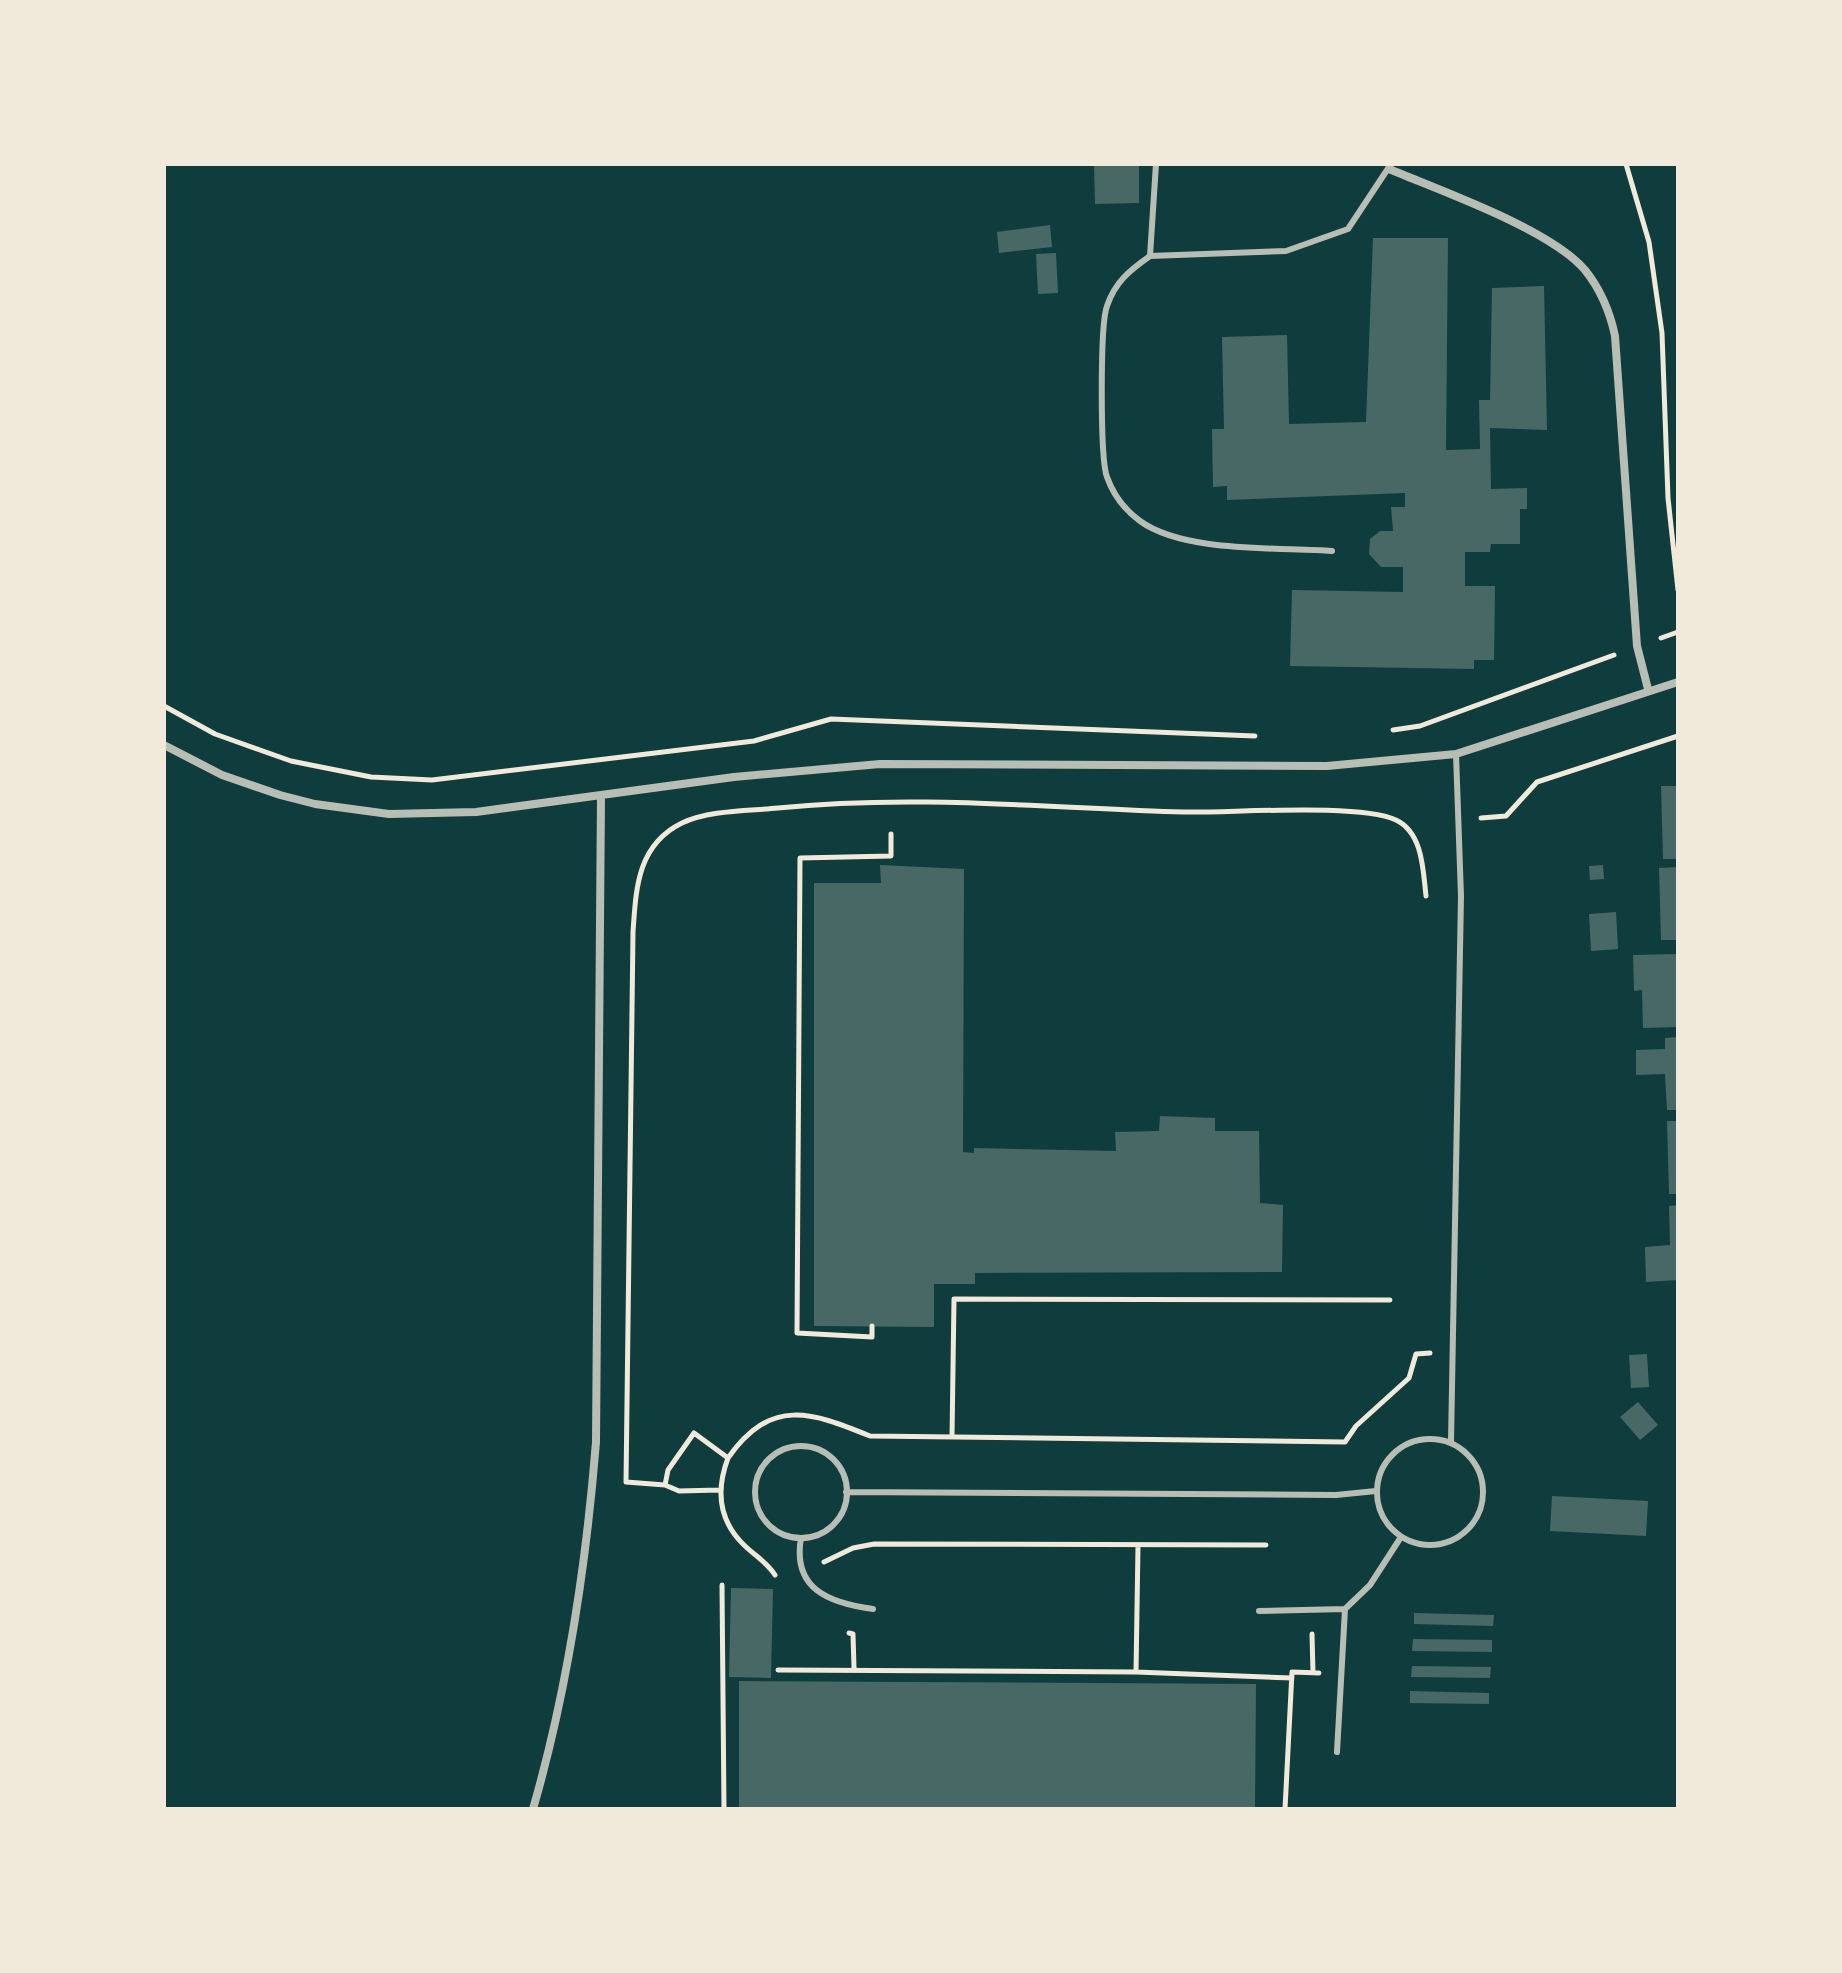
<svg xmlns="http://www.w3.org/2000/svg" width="1842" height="1973" font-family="'Space Grotesk',sans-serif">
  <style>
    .building { fill: #486865 }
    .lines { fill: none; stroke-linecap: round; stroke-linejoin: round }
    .path { stroke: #f1e9da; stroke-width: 5 }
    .service { stroke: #b8beb3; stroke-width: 6 }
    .minor { stroke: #b8beb3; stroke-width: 8 }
  </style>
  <rect width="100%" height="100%" fill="#0f3d3e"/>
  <path class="building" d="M 1094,164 L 1139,164 L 1139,203 L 1095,204 Z
    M 1050,225 L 1052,247 L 999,253 L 997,232 Z
    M 1373,238 L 1448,238 L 1446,450 L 1480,449 L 1479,400 L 1490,400 L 1492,288 L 1544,286 L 1547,430 L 1490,428 L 1491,489 L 1527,488 L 1527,509 L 1520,509 L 1520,544 L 1491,544 L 1490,552 L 1465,552 L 1465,586 L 1495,586 L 1494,660 L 1474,660 L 1474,669 L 1290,666 L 1292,590 L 1403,592 L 1403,567 L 1381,567 L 1369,554 L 1370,539 L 1380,531 L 1393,531 L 1391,507 L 1405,507 L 1405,493 L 1227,500 L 1227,486 L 1213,487 L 1212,429 L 1224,429 L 1222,337 L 1287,335 L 1289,424 L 1366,422 Z
    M 1056,253 L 1058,293 L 1038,294 L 1036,254 Z
    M 1661,786 L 1678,786 L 1678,859 L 1663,859 Z
    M 880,865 L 964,869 L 963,1152 L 974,1153 L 974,1148 L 1116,1151 L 1115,1132 L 1159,1131 L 1160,1116 L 1215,1118 L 1215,1131 L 1259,1131 L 1260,1203 L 1283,1205 L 1282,1272 L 975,1273 L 975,1284 L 934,1284 L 934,1327 L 814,1326 L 814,883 L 881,883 Z
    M 1603,865 L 1604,879 L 1590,880 L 1589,866 Z
    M 1678,867 L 1678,940 L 1661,940 L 1659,868 Z
    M 1616,912 L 1618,949 L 1591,951 L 1589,914 Z
    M 1678,954 L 1678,1027 L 1643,1028 L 1642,990 L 1634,991 L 1633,955 Z
    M 1678,1037 L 1678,1110 L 1667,1110 L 1665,1074 L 1636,1075 L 1636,1050 L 1665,1049 L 1665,1038 Z
    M 1667,1121 L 1678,1121 L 1678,1194 L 1669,1194 Z
    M 1678,1205 L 1678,1280 L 1646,1282 L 1645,1247 L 1670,1245 L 1669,1206 Z
    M 1647,1354 L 1649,1387 L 1631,1388 L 1629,1355 Z
    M 1638,1402 L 1658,1425 L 1640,1440 L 1620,1417 Z
    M 1552,1496 L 1648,1501 L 1646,1536 L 1550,1531 Z
    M 731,1588 L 773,1589 L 771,1678 L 729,1677 Z
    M 1414,1613 L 1494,1615 L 1493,1626 L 1414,1624 Z
    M 1413,1639 L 1492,1640 L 1492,1652 L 1412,1651 Z
    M 1412,1666 L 1491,1667 L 1490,1678 L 1411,1677 Z
    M 739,1681 L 1256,1684 L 1255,1809 L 739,1809 Z
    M 1410,1691 L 1489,1693 L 1489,1704 L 1410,1703 Z"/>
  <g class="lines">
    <path class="path" d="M 1626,164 L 1649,242 L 1662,333 L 1668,498 L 1678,590
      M 1661,638 L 1678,632
      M 164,706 L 215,734 L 291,761 L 371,777 L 432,780 L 754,741 L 831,719 L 1255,736
      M 1393,730 L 1420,726 L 1614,655
      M 1481,818 L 1506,816 L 1537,782 L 1678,736
      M 872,1326 L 872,1337 L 797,1333 L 800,858 L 891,856 L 891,834
      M 952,1437 L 954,1299 L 1390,1300
      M 728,1458 C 716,1490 718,1520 744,1545 C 755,1556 767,1562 775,1575
      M 626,1482 L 633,932 C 636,889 637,845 682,823 C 709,810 749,811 778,808 C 914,794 1048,808 1184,812 C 1233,813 1358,803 1396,820 C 1423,833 1423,870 1426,896
      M 626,1482 L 665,1485 L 668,1470 L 694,1433 L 728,1458 C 771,1397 811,1412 870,1436 L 1345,1442 L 1356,1426 L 1409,1378 L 1416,1354 L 1430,1353
      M 665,1485 L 679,1491 L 719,1490
      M 824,1562 L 853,1548 L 874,1544 L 1266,1545
      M 722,1585 L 724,1809
      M 849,1633 L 853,1634 L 854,1668
      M 1312,1634 L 1313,1673
      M 778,1670 L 1136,1672 L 1292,1678
      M 1136,1672 L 1138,1546
      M 1285,1809 L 1292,1672 L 1319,1673"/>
    <path class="service" d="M 1156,164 L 1150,256 L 1286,251 L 1348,229 L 1391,164
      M 1150,256 C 1130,270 1115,282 1107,306 C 1100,324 1100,459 1107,477 C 1113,494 1125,510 1140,521 C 1184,553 1278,547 1332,551
      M1377 1492a53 53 0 1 1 106 0a53 53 0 1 1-106 0Z
      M 1451,1442 L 1461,896 L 1456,754
      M755 1492a46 46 0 1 1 92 0a46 46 0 1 1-92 0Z
      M 846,1492 L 1336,1495 L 1376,1491
      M 801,1538 C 792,1589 829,1603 873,1609
      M 1259,1611 L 1345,1609 L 1370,1585 L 1401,1537
      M 1337,1752 L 1345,1609"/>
    <path class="minor" d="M 1389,169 C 1441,191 1550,229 1585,270 C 1601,290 1610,312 1615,336 L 1637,646 L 1648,689
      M 164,745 L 222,775 L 280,795 L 315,804 L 389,814 L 476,812 L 734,777 L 880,764 L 1327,766 L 1456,754 L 1678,682
      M 533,1809 C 568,1688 586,1567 596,1442 L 601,795"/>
  </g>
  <rect width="1842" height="1973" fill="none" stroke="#f1e9da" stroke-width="332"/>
</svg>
